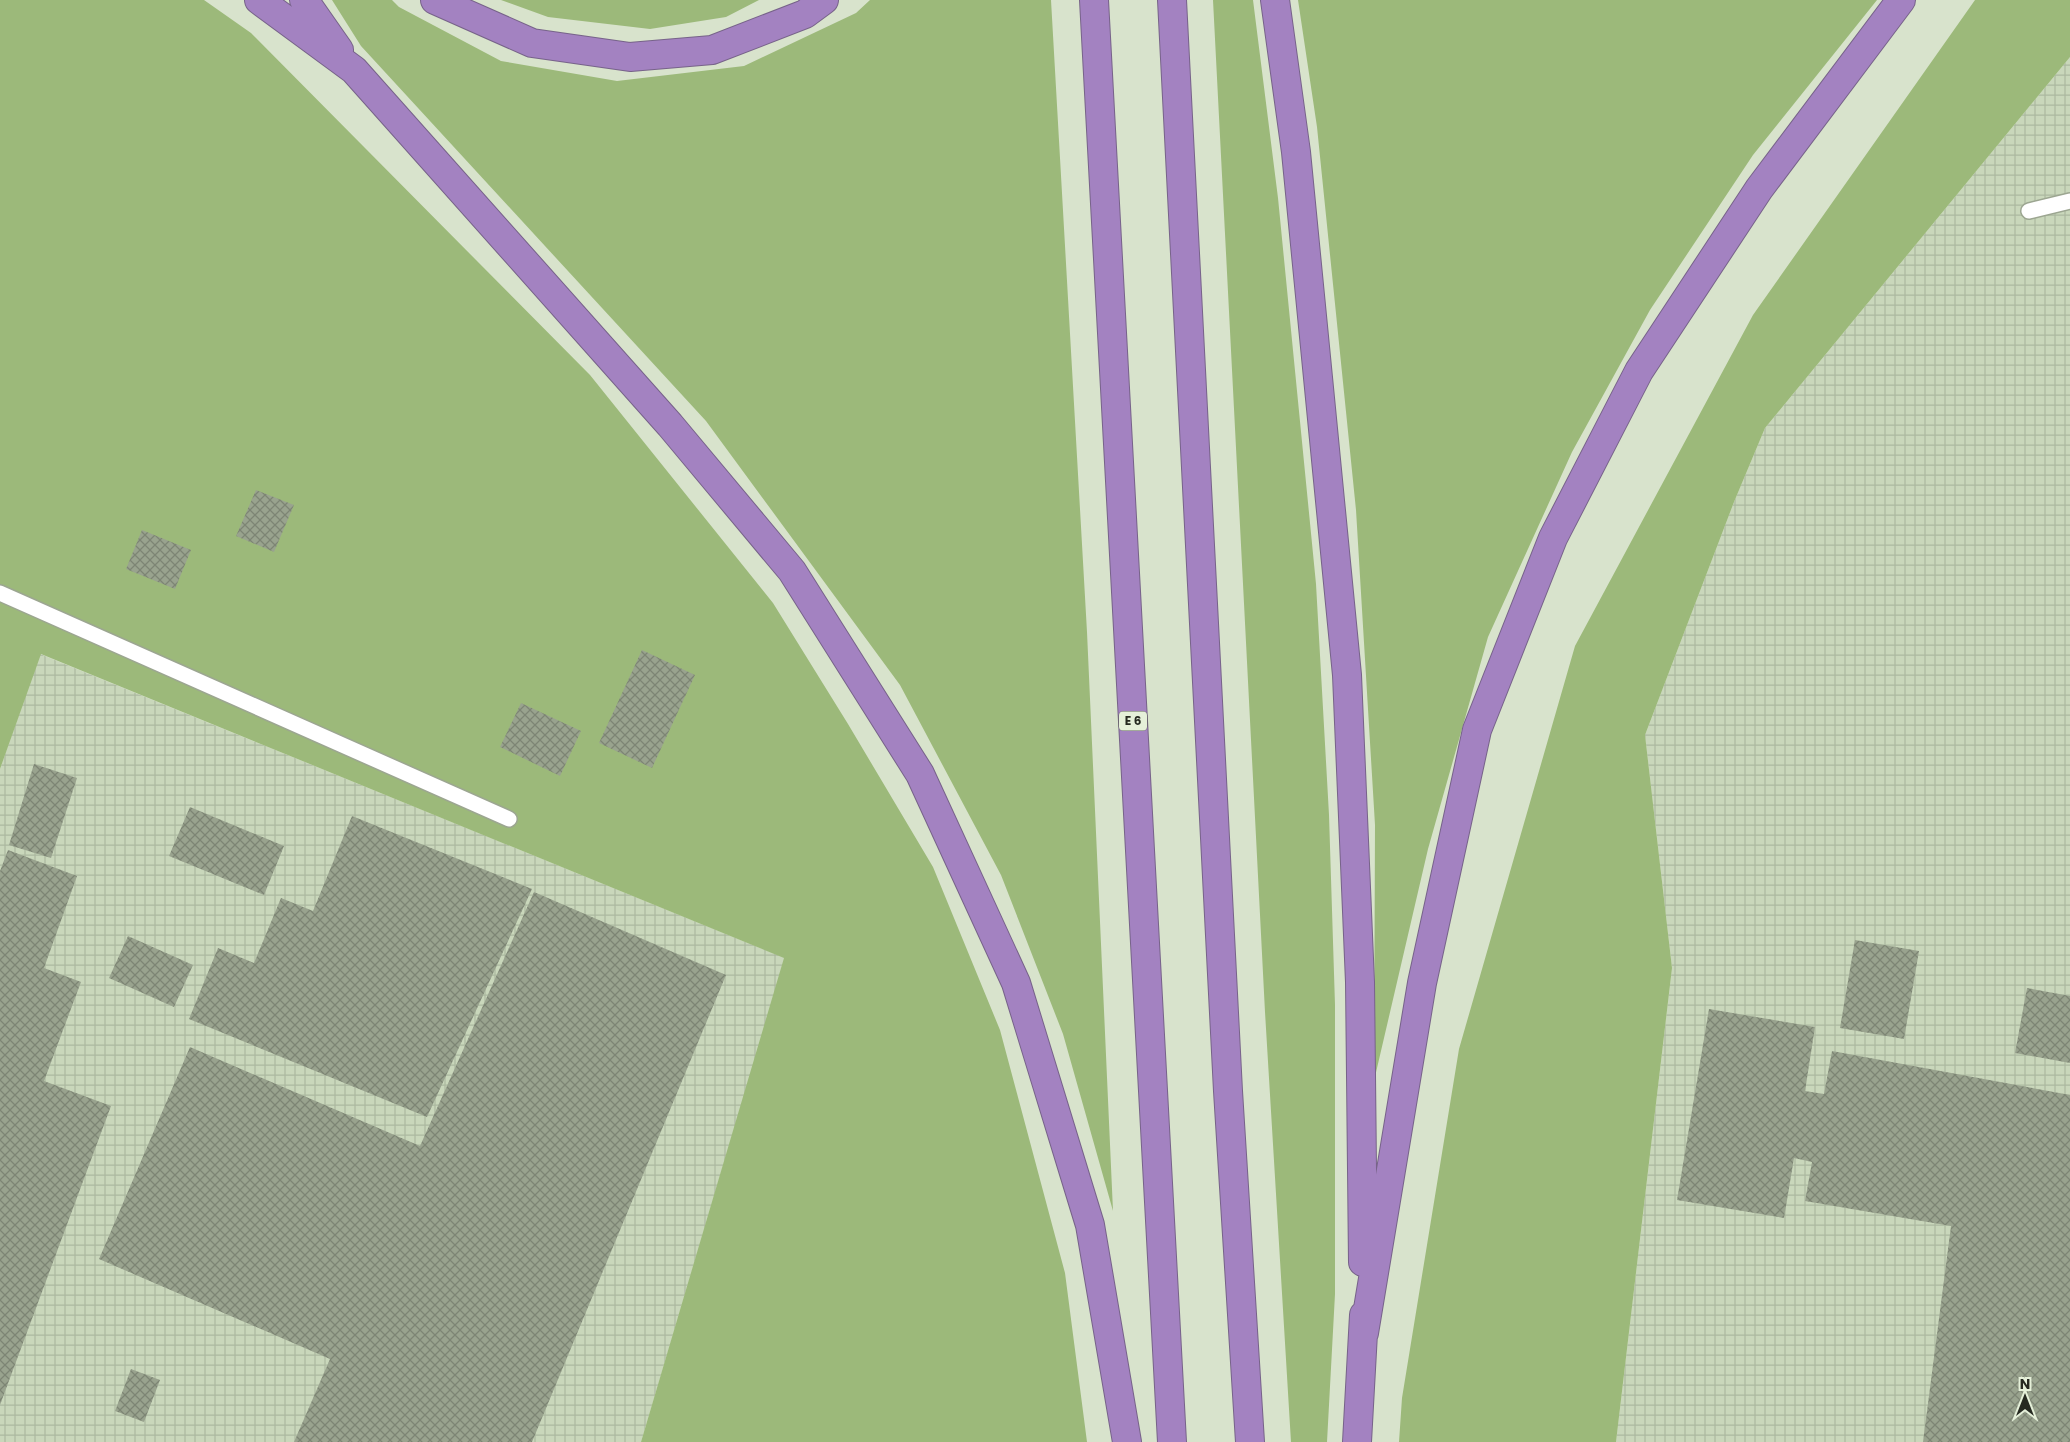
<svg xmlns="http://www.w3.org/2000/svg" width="2070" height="1442" font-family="Poppins,sans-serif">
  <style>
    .industrial { fill: url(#industrial-grid) }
    .grass { fill: #9cb97a }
    .building { fill: url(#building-cross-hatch) }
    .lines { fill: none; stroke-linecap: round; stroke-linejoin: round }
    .lane-casing { stroke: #9ca691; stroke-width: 18 }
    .highway-casing { stroke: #776389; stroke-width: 30 }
    .lane { stroke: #fff; stroke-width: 15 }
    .highway { stroke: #a382c1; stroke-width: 28 }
    .labels { text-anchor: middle; stroke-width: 4; stroke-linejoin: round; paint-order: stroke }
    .shield { fill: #e5f0d9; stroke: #5f6558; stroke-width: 1 }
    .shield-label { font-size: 12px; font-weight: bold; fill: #262a21 }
  </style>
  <defs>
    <pattern id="industrial-grid" width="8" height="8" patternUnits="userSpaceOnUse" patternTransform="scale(1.25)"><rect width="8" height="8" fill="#c9d7bb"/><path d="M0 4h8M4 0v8" fill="none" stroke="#acb9a0"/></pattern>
    <pattern id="building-cross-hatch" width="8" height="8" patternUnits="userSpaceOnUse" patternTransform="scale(1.25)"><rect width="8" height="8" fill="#99a38e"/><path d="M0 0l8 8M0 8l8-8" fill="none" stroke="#7d8574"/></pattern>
  </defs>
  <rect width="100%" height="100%" fill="#d8e3cc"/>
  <path class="industrial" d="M 2070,57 L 2070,1442 L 1616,1442 L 1672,968 L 1645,735 L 1734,502 L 1765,428 Z
    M 40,654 L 785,958 L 641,1442 L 0,1442 L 0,769 Z"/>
  <path class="grass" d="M 0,0 L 204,0 L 251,33 L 590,375 L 773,603 L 848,724 L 933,867 L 1000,1030 L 1065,1273 L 1087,1442 L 641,1442 L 784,958 L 41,654 L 0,769 Z
    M 332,0 L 392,0 L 399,7 L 501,61 L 617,81 L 744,66 L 856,13 L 870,0 L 1051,0 L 1087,632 L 1113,1211 L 1063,1034 L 1001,875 L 900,685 L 706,421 L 361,46 Z
    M 501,0 L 759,0 L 726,17 L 650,29 L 548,17 Z
    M 1213,0 L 1253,0 L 1278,198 L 1316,584 L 1329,815 L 1335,1005 L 1335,1294 L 1327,1442 L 1291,1442 L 1265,1012 Z
    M 1298,0 L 1877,0 L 1753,155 L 1650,310 L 1572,452 L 1488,637 L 1428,849 L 1374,1081 L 1375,825 L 1356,510 L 1317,127 Z
    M 1975,0 L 2070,0 L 2070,57 L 1765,428 L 1734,502 L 1645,735 L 1672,968 L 1616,1442 L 1399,1442 L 1402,1398 L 1459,1049 L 1575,646 L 1753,315 Z"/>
  <path class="building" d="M 256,490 L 294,505 L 274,552 L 236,536 Z
    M 142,530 L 191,550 L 175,589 L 126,569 Z
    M 642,650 L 695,675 L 652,768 L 599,743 Z
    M 521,703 L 581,731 L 560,776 L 500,747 Z
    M 34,764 L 77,778 L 51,858 L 9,845 Z
    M 190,807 L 284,846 L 264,895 L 169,856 Z
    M 352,816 L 532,889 L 427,1117 L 189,1019 L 218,948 L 254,963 L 281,898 L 313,911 Z
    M 8,850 L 77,876 L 44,968 L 81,982 L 44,1081 L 111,1106 L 0,1405 L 0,871 Z
    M 534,892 L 726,975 L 532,1442 L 294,1442 L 330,1359 L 99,1259 L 190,1047 L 420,1146 Z
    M 128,936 L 193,965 L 174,1007 L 109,978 Z
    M 1855,940 L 1919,951 L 1904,1039 L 1840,1028 Z
    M 2027,988 L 2070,996 L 2070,1063 L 2015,1053 Z
    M 1709,1009 L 1815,1027 L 1805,1091 L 1824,1094 L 1832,1051 L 2070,1095 L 2070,1442 L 1923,1442 L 1951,1226 L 1805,1201 L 1812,1162 L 1794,1158 L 1784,1218 L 1677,1200 Z
    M 131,1369 L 160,1380 L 144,1422 L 115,1411 Z"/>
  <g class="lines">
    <g class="lane-casing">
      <path id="lane" d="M 2029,211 L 2070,201
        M 0,593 L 509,819"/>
    </g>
    <g class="highway-casing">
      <path id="highway" d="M 259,0 L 354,70 L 670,425 L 792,571 L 920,774 L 1016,983 L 1090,1225 L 1127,1442
        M 304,0 L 339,50
        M 435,0 L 532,43 L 630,57 L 712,50 L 805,14 L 824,0
        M 1094,0 L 1172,1442
        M 1172,0 L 1228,1091 L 1250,1442
        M 1275,0 L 1296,152 L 1347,675 L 1360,982 L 1363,1262
        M 1364,1333 L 1422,983 L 1477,730 L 1553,538 L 1639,371 L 1759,189 L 1901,0
        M 1357,1442 L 1364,1315"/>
    </g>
    <use href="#lane" class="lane"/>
    <use href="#highway" class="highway"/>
  </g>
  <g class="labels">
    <rect class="shield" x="1119" y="711.5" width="28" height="19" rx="4"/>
    <g class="shield-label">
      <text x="1133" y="725">E 6</text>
    </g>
  </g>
  <g transform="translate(2025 1397)" stroke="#e5f0d9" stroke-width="4" paint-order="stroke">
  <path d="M0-4L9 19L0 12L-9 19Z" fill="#262a21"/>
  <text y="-8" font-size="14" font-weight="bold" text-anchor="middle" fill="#262a21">N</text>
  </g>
</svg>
